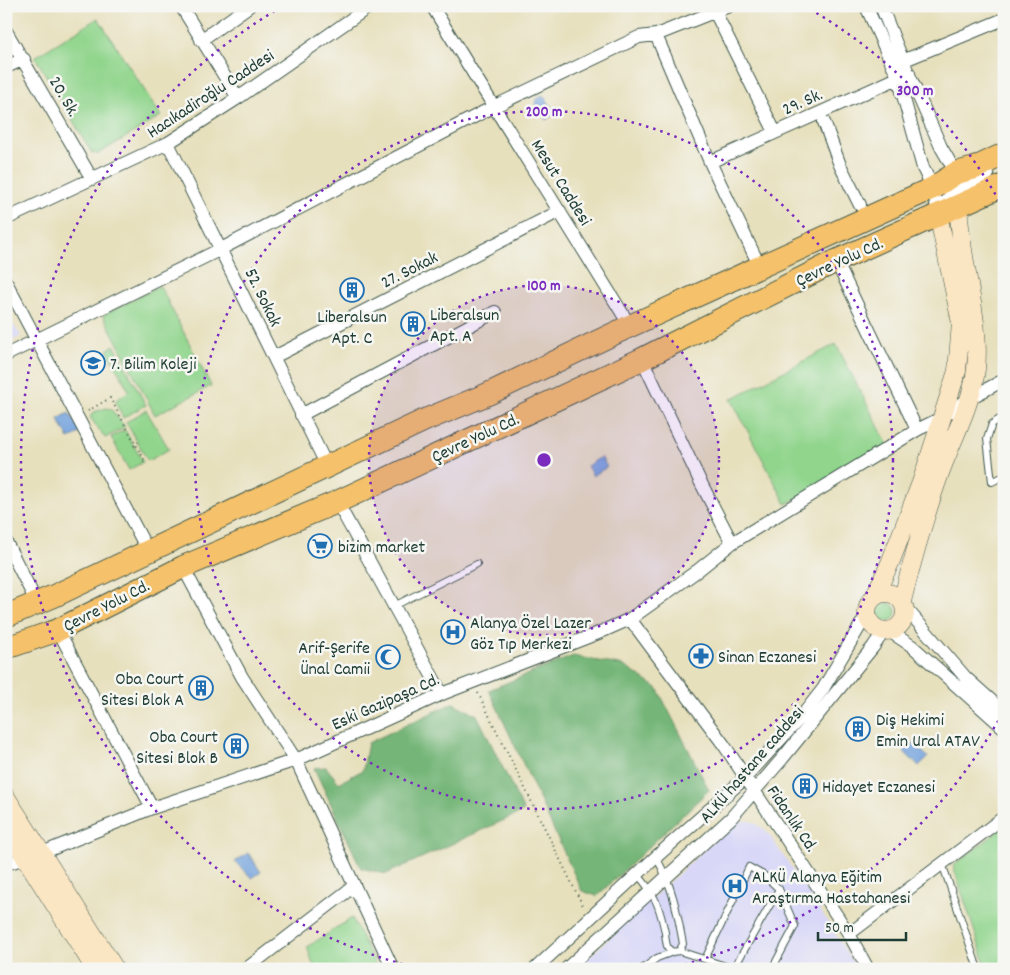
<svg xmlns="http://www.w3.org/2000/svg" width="1010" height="975" font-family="Dekko,sans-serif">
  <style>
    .built { fill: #d8d7f8 }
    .green { fill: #91d58d; stroke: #588960 }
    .forest { fill: #74b678; stroke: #4a7a56 }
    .water { fill: #74a3dd; stroke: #4a7088 }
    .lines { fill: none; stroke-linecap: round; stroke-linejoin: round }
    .lane-casing { stroke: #3d5549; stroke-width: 8 }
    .street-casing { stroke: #3d5549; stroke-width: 14 }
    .secondary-casing { stroke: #3d5549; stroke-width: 19 }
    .highway-casing { stroke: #3d5549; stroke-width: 24 }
    .path { stroke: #3d5549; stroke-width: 2; stroke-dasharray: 1 4; stroke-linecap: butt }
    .lane { stroke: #fff; stroke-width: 6 }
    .street { stroke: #fff; stroke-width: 12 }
    .secondary { stroke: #fbe6c4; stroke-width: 18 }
    .highway { stroke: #f5c16b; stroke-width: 22 }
    .ring { fill: none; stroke: #7b2cbf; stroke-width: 2.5; stroke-dasharray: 2.5 5 }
    .labels { text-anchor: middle; stroke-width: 5; stroke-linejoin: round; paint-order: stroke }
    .street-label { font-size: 18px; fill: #1f3d34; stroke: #f6f6f2 }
    .poi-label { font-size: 18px; fill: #1f3d34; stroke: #f6f6f2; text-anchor: start }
    .centre { fill: #7b2cbf; stroke: #f6f6f2; stroke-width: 2.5 }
    .ring-label { font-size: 15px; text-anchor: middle; font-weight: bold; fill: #7b2cbf; stroke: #f6f6f2; stroke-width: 5; stroke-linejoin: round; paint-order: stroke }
  </style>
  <rect width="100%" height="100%" fill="#f6f6f2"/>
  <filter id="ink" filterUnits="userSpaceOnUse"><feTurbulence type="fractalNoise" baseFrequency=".02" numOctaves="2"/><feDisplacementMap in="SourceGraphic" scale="10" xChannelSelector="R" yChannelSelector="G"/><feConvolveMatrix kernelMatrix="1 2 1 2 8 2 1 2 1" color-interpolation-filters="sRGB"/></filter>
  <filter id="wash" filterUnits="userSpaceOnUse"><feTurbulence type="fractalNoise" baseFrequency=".0096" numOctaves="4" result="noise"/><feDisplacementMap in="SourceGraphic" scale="20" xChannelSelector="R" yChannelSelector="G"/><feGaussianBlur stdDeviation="1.12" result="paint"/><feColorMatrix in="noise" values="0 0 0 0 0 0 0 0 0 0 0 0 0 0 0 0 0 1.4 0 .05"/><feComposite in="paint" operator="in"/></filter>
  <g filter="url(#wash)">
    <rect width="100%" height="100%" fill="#e7e0bd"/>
    <path class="built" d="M 6,314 L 21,336 L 6,344 Z
      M 742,821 L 751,821 L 766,830 L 819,908 L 857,969 L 576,969 L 732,824 Z"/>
    <path class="green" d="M 98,18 L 161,116 L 98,154 L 92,153 L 35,57 Z
      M 160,286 L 211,386 L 155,415 L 103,315 Z
      M 836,344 L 890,449 L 786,504 L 731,399 Z
      M 114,345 L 146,405 L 123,418 L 115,401 L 129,391 L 107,350 Z
      M 106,408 L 111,409 L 125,427 L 105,438 L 90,417 L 94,412 Z
      M 146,410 L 169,449 L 148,461 L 126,422 Z
      M 125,430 L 143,462 L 129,470 L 111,437 Z
      M878 612a9 9 0 1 1 18 0a9 9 0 1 1-18 0Z
      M 1004,827 L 1004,969 L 987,969 L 953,866 Z
      M 352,918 L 378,969 L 315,969 L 307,947 Z"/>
    <path class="forest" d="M 573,656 L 624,666 L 657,688 L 709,790 L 597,896 L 582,891 L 489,690 Z
      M 453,703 L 477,715 L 524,811 L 386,874 L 361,868 L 314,768 L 326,767 L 339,783 L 363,770 L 368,743 Z"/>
    <path class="water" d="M 542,96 L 546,99 L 556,113 L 546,120 L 535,103 L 536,99 Z
      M 69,413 L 81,432 L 69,439 L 58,419 Z
      M 601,457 L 607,467 L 593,476 L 587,466 Z
      M 912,742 L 928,757 L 919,766 L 903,751 Z
      M 248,853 L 261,872 L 252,878 L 235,862 Z"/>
  </g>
  <g filter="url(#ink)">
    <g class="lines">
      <g class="lane-casing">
        <path id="lane" d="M 1004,416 L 992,424 L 987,439 L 992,482 L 1004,476
          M 394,606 L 477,564
          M 942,863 L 978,969
          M 638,875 C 654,893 659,905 664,928 C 666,934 665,943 668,948 C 671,952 674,952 679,951 L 683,944 C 677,911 673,887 656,857
          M 679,951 L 735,969
          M 705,959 L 749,867 L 765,876 L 779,889 L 795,926 L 772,969
          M 734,968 L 779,889
          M 642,969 L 657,958 L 673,952"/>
      </g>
      <g class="street-casing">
        <path id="street" d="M 181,6 L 238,98
          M 432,6 C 497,113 565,219 630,326
          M 712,6 L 775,132
          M 866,6 L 898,77 L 923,168 L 933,188 L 938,214
          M 881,6 L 903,61 L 941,147 L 956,173 L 958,206
          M 6,31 L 92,179
          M 656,35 L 710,162 L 760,267
          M 201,40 L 249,6
          M 895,64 L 1004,19
          M 6,67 L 24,59
          M 824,122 L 840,165 L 860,205
          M 168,143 L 327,466
          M 710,162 L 909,73
          M 939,213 C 950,189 965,185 988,174
          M 6,219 L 168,143 L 238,98 L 370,6
          M 836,261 L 917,430
          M 6,282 L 148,551
          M 6,355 L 221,249 L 493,107 L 639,37 L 656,35 L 729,6
          M 274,357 L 560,211
          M 642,359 L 700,481 L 732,543
          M 301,415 L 495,312
          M 337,502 L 442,694
          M 6,542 L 37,603
          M 183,567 L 242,677 L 296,760 L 393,969
          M 904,606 L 966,678 L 1004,712
          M 630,619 L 724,745 L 849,934 L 868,969
          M 58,630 L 152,808
          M 889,631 L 912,646 L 1004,728
          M 6,864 L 42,853 L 152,808 L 296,760 L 442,694 L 596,634 L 630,619 L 697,571 L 732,543 L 917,430 L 943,417 L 968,399 L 1004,380
          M 849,934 L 1004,817
          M 246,969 L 354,886
          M 535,969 L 656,857 L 745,778 L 801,717 L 823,689 L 867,614
          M 566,969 L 731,818 L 782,759 L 873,647 L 884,631"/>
      </g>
      <g class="secondary-casing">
        <path id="secondary" d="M867 612a19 19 0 1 1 38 0a19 19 0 1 1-38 0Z
          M 874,597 L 890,563 L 922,480 L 957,371 L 961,323 L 938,214
          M 902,601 C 913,558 925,515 940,473 C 951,443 973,400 976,369 C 979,341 974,313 969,285 C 964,259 960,233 958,206
          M 6,797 L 115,969
          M 6,827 L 95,969"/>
      </g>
      <g class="highway-casing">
        <path id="highway" d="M 6,616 L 54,596 L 425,420 L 488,394 L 630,326 L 933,188 L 956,173 L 975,168 L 1004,154
          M 6,648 L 58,630 L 183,567 L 337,502 L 642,359 L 836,261 L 1004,185"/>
      </g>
      <path class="path" d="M 88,411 L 110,398 L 145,461
        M 134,446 L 138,442
        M 143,462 L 148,461
        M 478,693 L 584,908"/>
      <use href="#lane" class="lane"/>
      <use href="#street" class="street"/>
      <use href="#secondary" class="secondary"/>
      <use href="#highway" class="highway"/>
    </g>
  </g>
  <circle cx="544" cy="460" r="175" fill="#7b2cbf" fill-opacity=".12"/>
  <g class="ring">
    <circle cx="544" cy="460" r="175"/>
    <circle cx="544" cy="460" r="349"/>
    <path d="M1002 714A524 524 0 0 1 671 968M417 968A524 524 0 0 1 278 9M810 9A524 524 0 0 1 1002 206"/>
  </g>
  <defs>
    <g id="building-ring" transform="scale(1.25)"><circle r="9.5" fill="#f6f6f2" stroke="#1f6fb2" stroke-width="1.5"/><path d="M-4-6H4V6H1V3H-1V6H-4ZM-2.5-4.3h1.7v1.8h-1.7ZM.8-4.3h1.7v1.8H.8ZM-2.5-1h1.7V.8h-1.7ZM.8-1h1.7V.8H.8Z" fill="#1f6fb2"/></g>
    <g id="school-ring" transform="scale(1.25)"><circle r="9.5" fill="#f6f6f2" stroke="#1f6fb2" stroke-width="1.5"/><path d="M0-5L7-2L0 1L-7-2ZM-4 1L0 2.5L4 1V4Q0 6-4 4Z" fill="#1f6fb2"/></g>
    <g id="supermarket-ring" transform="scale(1.25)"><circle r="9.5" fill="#f6f6f2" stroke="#1f6fb2" stroke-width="1.5"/><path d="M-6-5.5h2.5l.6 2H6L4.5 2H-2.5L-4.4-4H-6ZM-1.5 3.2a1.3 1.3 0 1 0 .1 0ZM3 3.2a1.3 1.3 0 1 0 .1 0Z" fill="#1f6fb2"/></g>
    <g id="hospital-ring" transform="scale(1.25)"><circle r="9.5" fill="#f6f6f2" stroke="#1f6fb2" stroke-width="1.5"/><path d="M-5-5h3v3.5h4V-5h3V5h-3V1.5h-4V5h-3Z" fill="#1f6fb2"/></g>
    <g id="pharmacy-ring" transform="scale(1.25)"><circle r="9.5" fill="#f6f6f2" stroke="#1f6fb2" stroke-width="1.5"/><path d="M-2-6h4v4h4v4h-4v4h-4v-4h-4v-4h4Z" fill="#1f6fb2"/></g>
    <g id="mosque-ring" transform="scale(1.25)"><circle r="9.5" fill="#f6f6f2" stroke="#1f6fb2" stroke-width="1.5"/><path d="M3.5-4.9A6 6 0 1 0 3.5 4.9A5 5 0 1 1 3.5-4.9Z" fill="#1f6fb2"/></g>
  </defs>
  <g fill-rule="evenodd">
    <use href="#building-ring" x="352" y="290"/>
    <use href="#building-ring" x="413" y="324"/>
    <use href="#school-ring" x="93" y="363"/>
    <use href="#supermarket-ring" x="320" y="546"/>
    <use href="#hospital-ring" x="453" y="632"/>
    <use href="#pharmacy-ring" x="701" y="656"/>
    <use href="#mosque-ring" x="388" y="657"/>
    <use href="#building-ring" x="201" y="688"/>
    <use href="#building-ring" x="858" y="729"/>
    <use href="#building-ring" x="236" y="746"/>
    <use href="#building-ring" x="805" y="786"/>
    <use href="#hospital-ring" x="735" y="886"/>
  </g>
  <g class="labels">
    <g class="street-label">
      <text transform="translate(210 93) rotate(-33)" y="6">Hacıkadiroğlu Caddesi</text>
      <text transform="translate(65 96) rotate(60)" y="6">20. Sk.</text>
      <text transform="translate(802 101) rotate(-24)" y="6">29. Sk.</text>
      <text transform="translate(562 182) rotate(58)" y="6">Mesut Caddesi</text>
      <text transform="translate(839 261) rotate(-25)" y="6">Çevre Yolu Cd.</text>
      <text transform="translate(409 269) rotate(-27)" y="6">27. Sokak</text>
      <text transform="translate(264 297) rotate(64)" y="6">52. Sokak</text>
      <text transform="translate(475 437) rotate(-25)" y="6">Çevre Yolu Cd.</text>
      <text transform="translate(106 605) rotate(-27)" y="6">Çevre Yolu Cd.</text>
      <text transform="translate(385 701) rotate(-24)" y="6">Eski Gazipaşa Cd.</text>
      <text transform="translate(751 764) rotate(-49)" y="6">ALKÜ hastane caddesi</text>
      <text transform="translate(793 818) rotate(56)" y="6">Fidanlık Cd.</text>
    </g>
    <g class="poi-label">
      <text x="430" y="320">Liberalsun<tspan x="430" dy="21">Apt. A</tspan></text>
      <text x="352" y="322" text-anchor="middle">Liberalsun<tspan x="352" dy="21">Apt. C</tspan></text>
      <text x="110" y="369">7. Bilim Koleji</text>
      <text x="338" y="552">bizim market</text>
      <text x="470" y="628">Alanya Özel Lazer<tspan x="470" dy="21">Göz Tıp Merkezi</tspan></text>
      <text x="370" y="653" text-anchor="end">Arif-Şerife<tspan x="370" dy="21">Ünal Camii</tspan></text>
      <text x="718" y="662">Sinan Eczanesi</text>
      <text x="184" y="684" text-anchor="end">Oba Court<tspan x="184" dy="21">Sitesi Blok A</tspan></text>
      <text x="876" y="725">Diş Hekimi<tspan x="876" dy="21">Emin Ural ATAV</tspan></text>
      <text x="218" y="742" text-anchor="end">Oba Court<tspan x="218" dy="21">Sitesi Blok B</tspan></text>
      <text x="822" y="792">Hidayet Eczanesi</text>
      <text x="752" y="882">ALKÜ Alanya Eğitim<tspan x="752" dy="21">Araştırma Hastahanesi</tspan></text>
    </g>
  </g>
  <circle cx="544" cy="460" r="8" class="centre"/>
  <g class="ring-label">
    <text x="915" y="95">300 m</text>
    <text x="544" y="116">200 m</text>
    <text x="544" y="290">100 m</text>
  </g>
  <rect width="1010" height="975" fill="none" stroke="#f6f6f2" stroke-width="25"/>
  <path d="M818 932v8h88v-8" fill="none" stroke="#1f3d34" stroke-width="2.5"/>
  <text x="825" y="932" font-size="15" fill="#1f3d34" stroke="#f6f6f2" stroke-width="4" paint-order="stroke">50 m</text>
</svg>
